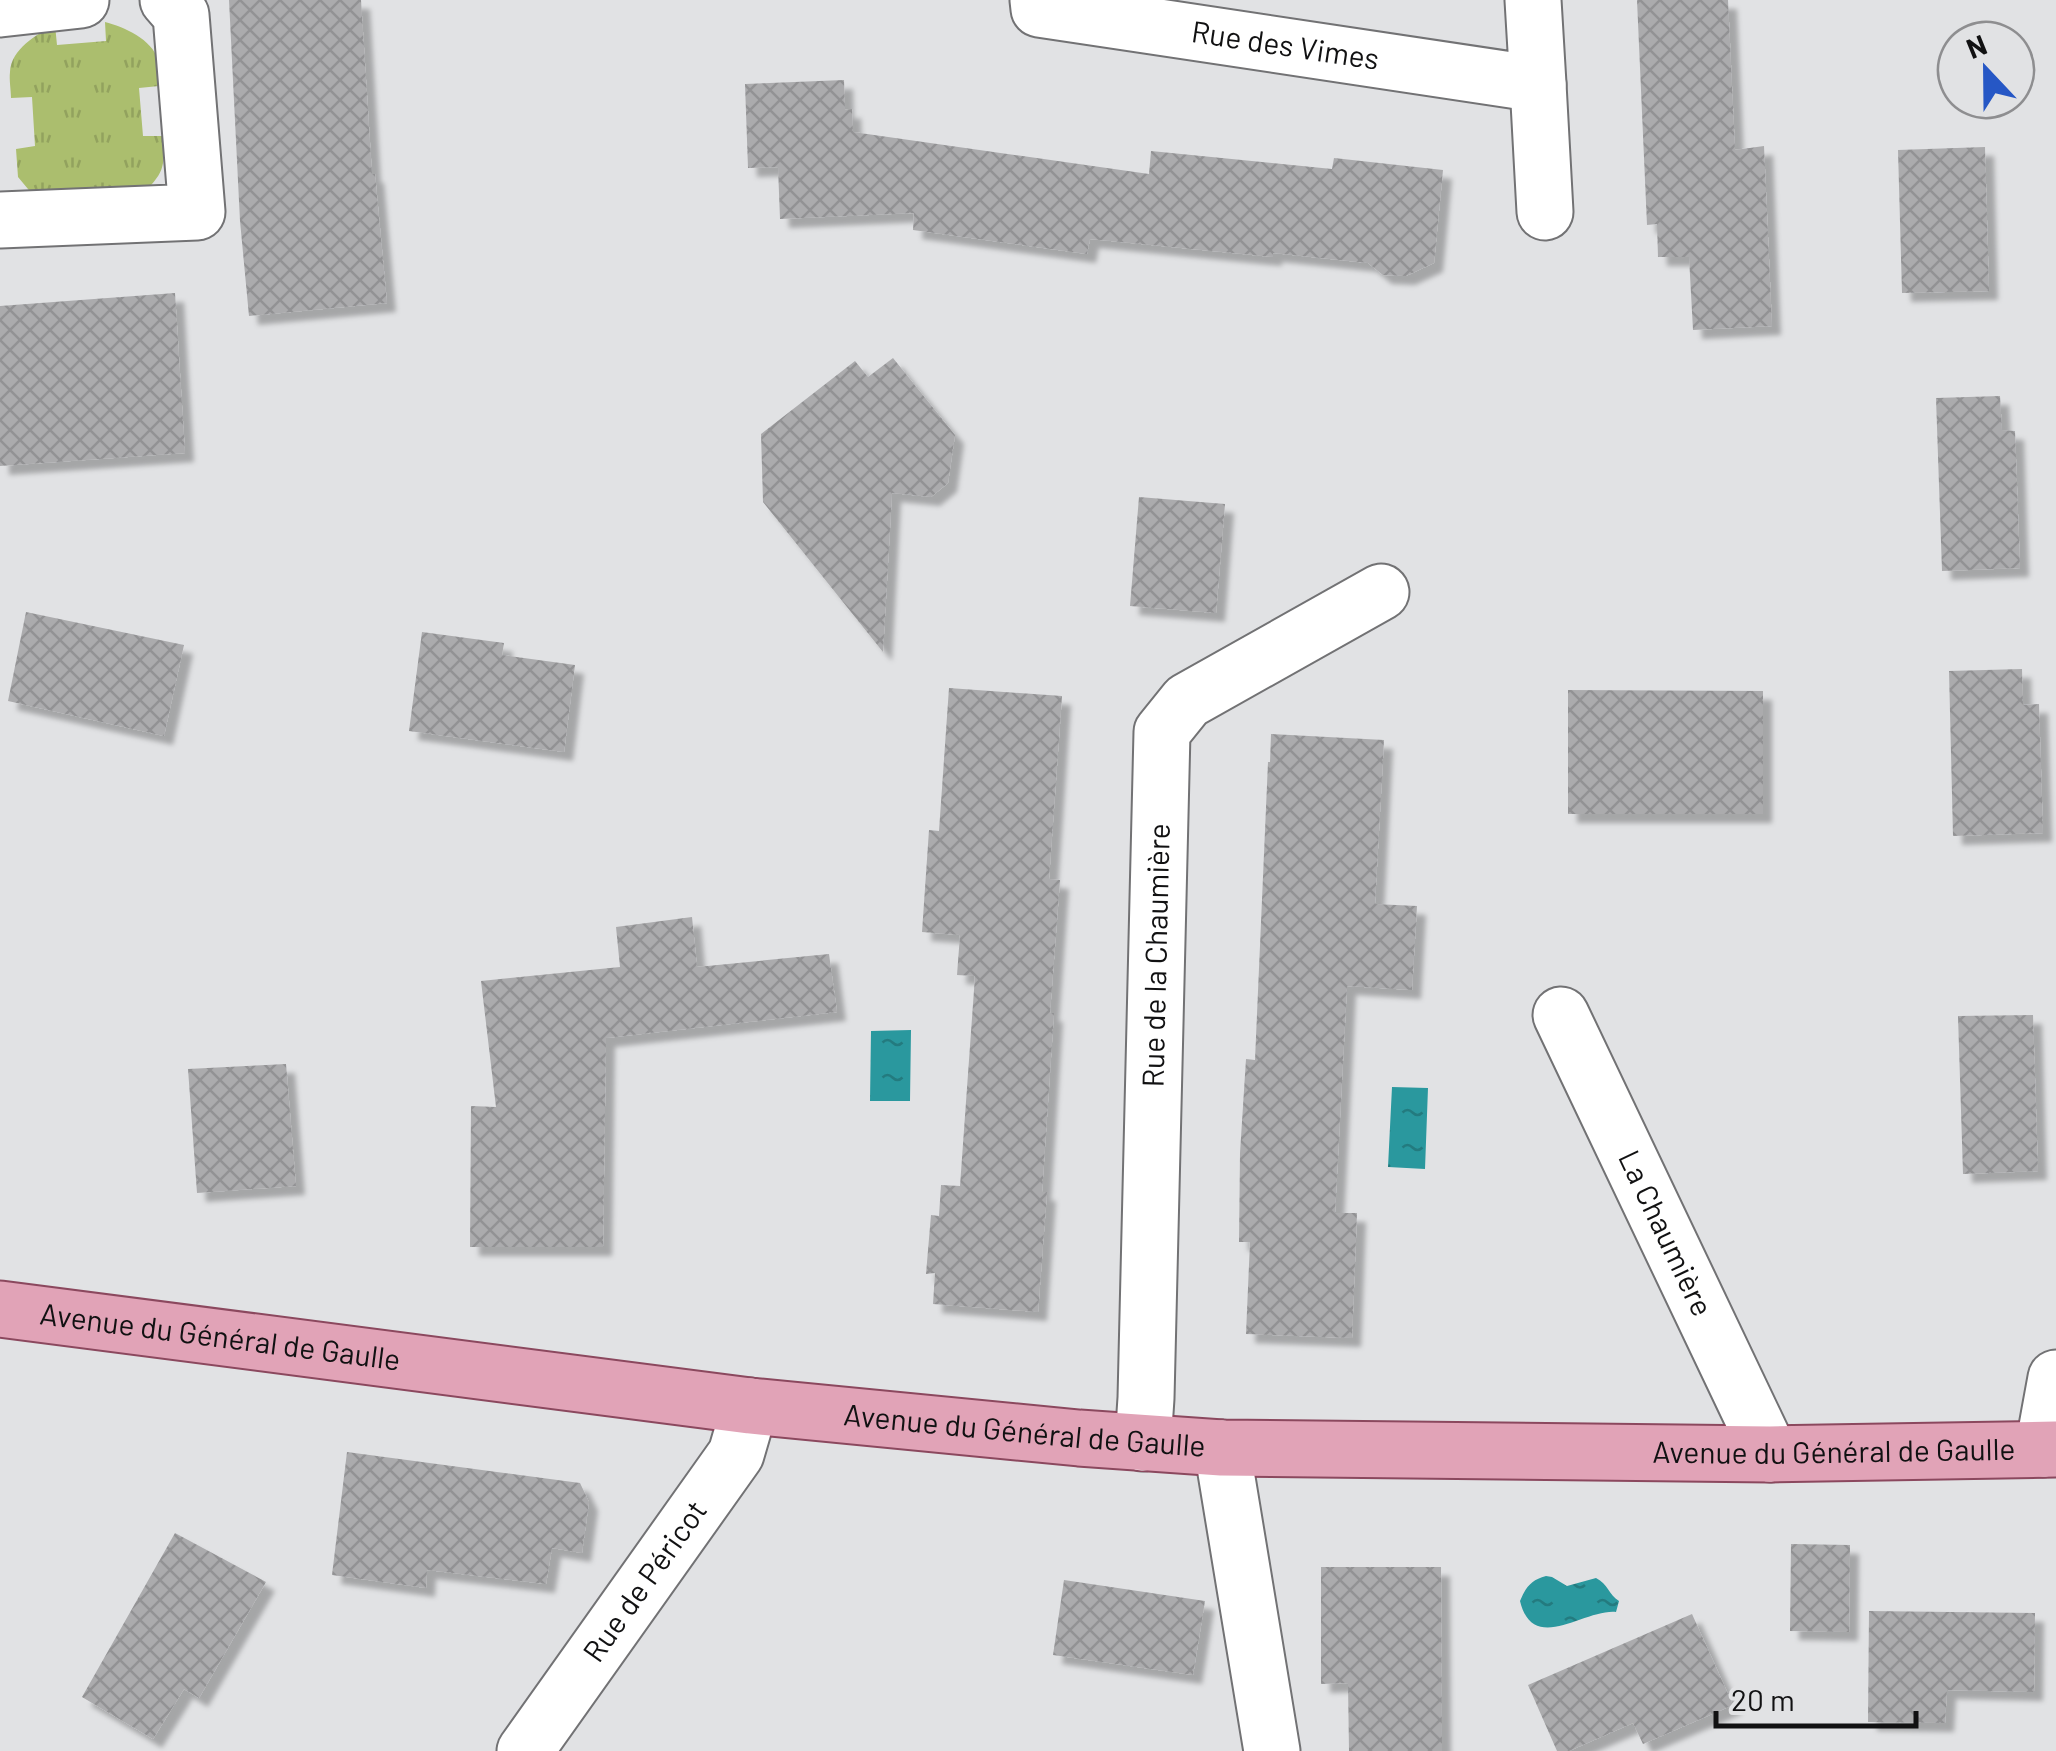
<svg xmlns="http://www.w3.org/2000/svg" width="2056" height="1751" font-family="Barlow,sans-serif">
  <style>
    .grass { fill: url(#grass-tufts) }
    .water { fill: url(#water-ripples) }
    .building { fill: url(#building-cross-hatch); filter: url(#shadow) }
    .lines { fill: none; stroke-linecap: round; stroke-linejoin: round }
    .minor-casing { stroke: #727274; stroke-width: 59 }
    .major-casing { stroke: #8b485e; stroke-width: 59 }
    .minor { stroke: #fff; stroke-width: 55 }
    .major { stroke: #e1a3b7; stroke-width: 55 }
    .labels { text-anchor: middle; stroke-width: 10; stroke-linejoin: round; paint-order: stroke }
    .street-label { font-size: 30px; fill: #111112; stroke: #e1e2e4 }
  </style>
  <defs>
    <pattern id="grass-tufts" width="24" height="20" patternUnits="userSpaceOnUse" patternTransform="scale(2.5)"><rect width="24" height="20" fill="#abbe6e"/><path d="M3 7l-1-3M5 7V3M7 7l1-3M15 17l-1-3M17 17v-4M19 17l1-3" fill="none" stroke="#92a25e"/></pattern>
    <pattern id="water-ripples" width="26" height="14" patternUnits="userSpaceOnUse" patternTransform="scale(2.5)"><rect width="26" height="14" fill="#2a989e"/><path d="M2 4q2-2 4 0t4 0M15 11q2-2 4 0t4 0" fill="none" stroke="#237b7f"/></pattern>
    <pattern id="building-cross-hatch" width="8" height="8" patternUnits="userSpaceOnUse" patternTransform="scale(2.5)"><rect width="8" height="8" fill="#ababad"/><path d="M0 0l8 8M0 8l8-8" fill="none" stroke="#929294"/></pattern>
    <filter id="shadow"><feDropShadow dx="9" dy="9" stdDeviation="2.5" flood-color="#0004"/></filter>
  </defs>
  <rect width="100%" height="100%" fill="#e1e2e4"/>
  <path class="grass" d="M 105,22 C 124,27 152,39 158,60 C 160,68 159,78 159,86 L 139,88 L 143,136 L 163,136 C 165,170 164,172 140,197 L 33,195 L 18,177 L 16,149 L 35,146 L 32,97 L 11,98 C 11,90 9,80 10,72 C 11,49 37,34 55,25 L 57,45 L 106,41 Z"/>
  <path class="water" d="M 911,1030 L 910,1101 L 870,1101 L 871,1031 Z
    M 1392,1087 L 1428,1088 L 1425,1169 L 1388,1167 Z
    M 1546,1576 L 1552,1577 L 1567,1586 L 1596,1578 C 1608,1584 1609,1595 1619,1601 L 1616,1612 C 1584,1609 1533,1655 1520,1601 C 1526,1587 1531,1580 1546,1576 Z"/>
  <path class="building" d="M 229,0 L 361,0 L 372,174 L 375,174 L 387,303 L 249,316 L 240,221 Z
    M 1637,0 L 1728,0 L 1735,150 L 1764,146 L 1772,326 L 1693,330 L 1689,257 L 1658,257 L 1657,224 L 1647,225 Z
    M 844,80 L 845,110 L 852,109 L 853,132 L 1149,174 L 1151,151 L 1332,169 L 1334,158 L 1443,170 L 1434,263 L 1406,276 L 1383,275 L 1368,263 L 1273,253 L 1273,257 L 1090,239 L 1087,254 L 913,230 L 914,213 L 780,219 L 778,167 L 748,168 L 745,84 Z
    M 1985,147 L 1989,291 L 1902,293 L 1898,150 Z
    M 175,293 L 185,453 L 0,466 L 0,306 Z
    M 893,358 L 955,435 L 948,483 L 931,497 L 892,493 L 883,652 L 763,502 L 761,434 L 855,361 L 868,377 Z
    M 2000,396 L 2002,430 L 2015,431 L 2020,568 L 1942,571 L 1936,398 Z
    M 1139,497 L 1225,504 L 1216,613 L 1130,606 Z
    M 26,612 L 184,645 L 164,736 L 8,701 Z
    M 422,632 L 504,643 L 502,655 L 575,665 L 564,752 L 409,731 Z
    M 2022,669 L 2023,705 L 2039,704 L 2043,833 L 1953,836 L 1949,671 Z
    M 949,688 L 1062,696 L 1049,879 L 1060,880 L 1050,1013 L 1054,1013 L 1042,1192 L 1047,1192 L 1038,1312 L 933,1304 L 935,1273 L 926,1274 L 931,1215 L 939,1216 L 941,1185 L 960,1186 L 975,976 L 957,975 L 960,935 L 922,932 L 929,830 L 939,831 Z
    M 1568,690 L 1763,691 L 1763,814 L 1568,814 Z
    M 1271,734 L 1384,740 L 1375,904 L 1417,906 L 1412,990 L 1347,986 L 1335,1213 L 1357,1213 L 1352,1338 L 1246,1334 L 1250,1242 L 1239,1242 L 1240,1153 L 1246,1059 L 1255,1060 L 1268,762 L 1270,762 Z
    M 692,917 L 697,967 L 829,954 L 837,1012 L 606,1038 L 603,1247 L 470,1247 L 471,1106 L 496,1107 L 481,981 L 620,967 L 616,927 Z
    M 2033,1015 L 2038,1171 L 1963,1174 L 1958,1016 Z
    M 286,1064 L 296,1186 L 197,1193 L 188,1069 Z
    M 347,1452 L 580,1483 L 589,1502 L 582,1553 L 552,1548 L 546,1584 L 427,1570 L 426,1588 L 332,1575 Z
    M 175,1533 L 266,1582 L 199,1698 L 184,1689 L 153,1739 L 82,1697 Z
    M 1791,1544 L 1850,1545 L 1849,1632 L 1790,1631 Z
    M 1321,1567 L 1441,1567 L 1442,1751 L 1349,1751 L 1348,1683 L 1321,1684 Z
    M 1064,1580 L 1205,1601 L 1193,1675 L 1053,1655 Z
    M 1869,1611 L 2035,1613 L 2034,1692 L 1947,1690 L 1945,1723 L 1868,1722 Z
    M 1692,1614 L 1733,1705 L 1643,1744 L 1633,1723 L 1569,1751 L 1557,1751 L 1528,1685 Z"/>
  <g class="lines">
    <g class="minor-casing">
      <g id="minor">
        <path id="s1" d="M 1038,0 L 1039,9 L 1538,84 L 1533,0"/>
        <path d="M 0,9 L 81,0"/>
        <path d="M 1538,84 L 1545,212"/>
        <path d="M 0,220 L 197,212 L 181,15 L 168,0"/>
        <path id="s2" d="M 1561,1015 L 1770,1454"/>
        <path id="s3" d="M 1143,1443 L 1146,1398 L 1162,732 L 1187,701 L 1381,592"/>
        <path d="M 1222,1448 L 1272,1751"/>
        <path d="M 2043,1449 L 2056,1378"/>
        <path id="s4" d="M 525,1751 L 736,1454 L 750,1406"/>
      </g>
    </g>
    <g class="major-casing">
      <g id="major">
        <path id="s5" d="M 0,1309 L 750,1406 L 1079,1438 L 1222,1448 L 1770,1454 L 2056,1449"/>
      </g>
    </g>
    <use href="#minor" class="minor"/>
    <use href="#major" class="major"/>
  </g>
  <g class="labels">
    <g class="street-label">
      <text dy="10" stroke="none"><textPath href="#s1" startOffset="258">Rue des Vimes</textPath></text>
      <text dy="10" stroke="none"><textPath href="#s3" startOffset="488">Rue de la Chaumière</textPath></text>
      <text dy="10" stroke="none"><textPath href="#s2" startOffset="242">La Chaumière</textPath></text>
      <text dy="10" stroke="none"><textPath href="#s5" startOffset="222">Avenue du Général de Gaulle</textPath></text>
      <text dy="10" stroke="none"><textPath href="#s5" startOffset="1032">Avenue du Général de Gaulle</textPath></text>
      <text dy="10" stroke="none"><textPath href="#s5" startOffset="1842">Avenue du Général de Gaulle</textPath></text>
      <text dy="10" stroke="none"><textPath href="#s4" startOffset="208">Rue de Péricot</textPath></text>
    </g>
  </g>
  <g transform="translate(1986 70) rotate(338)"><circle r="48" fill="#e1e2e4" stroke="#8e8e90" stroke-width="2.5"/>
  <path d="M0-8L18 38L0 25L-18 38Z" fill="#2657c5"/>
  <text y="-15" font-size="28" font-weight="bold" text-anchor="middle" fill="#111112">N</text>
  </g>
  <path d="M1716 1711v15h200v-15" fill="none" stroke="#111112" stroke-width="5"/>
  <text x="1731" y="1711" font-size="30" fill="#111112" stroke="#e1e2e4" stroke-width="8" paint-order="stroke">20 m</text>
</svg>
